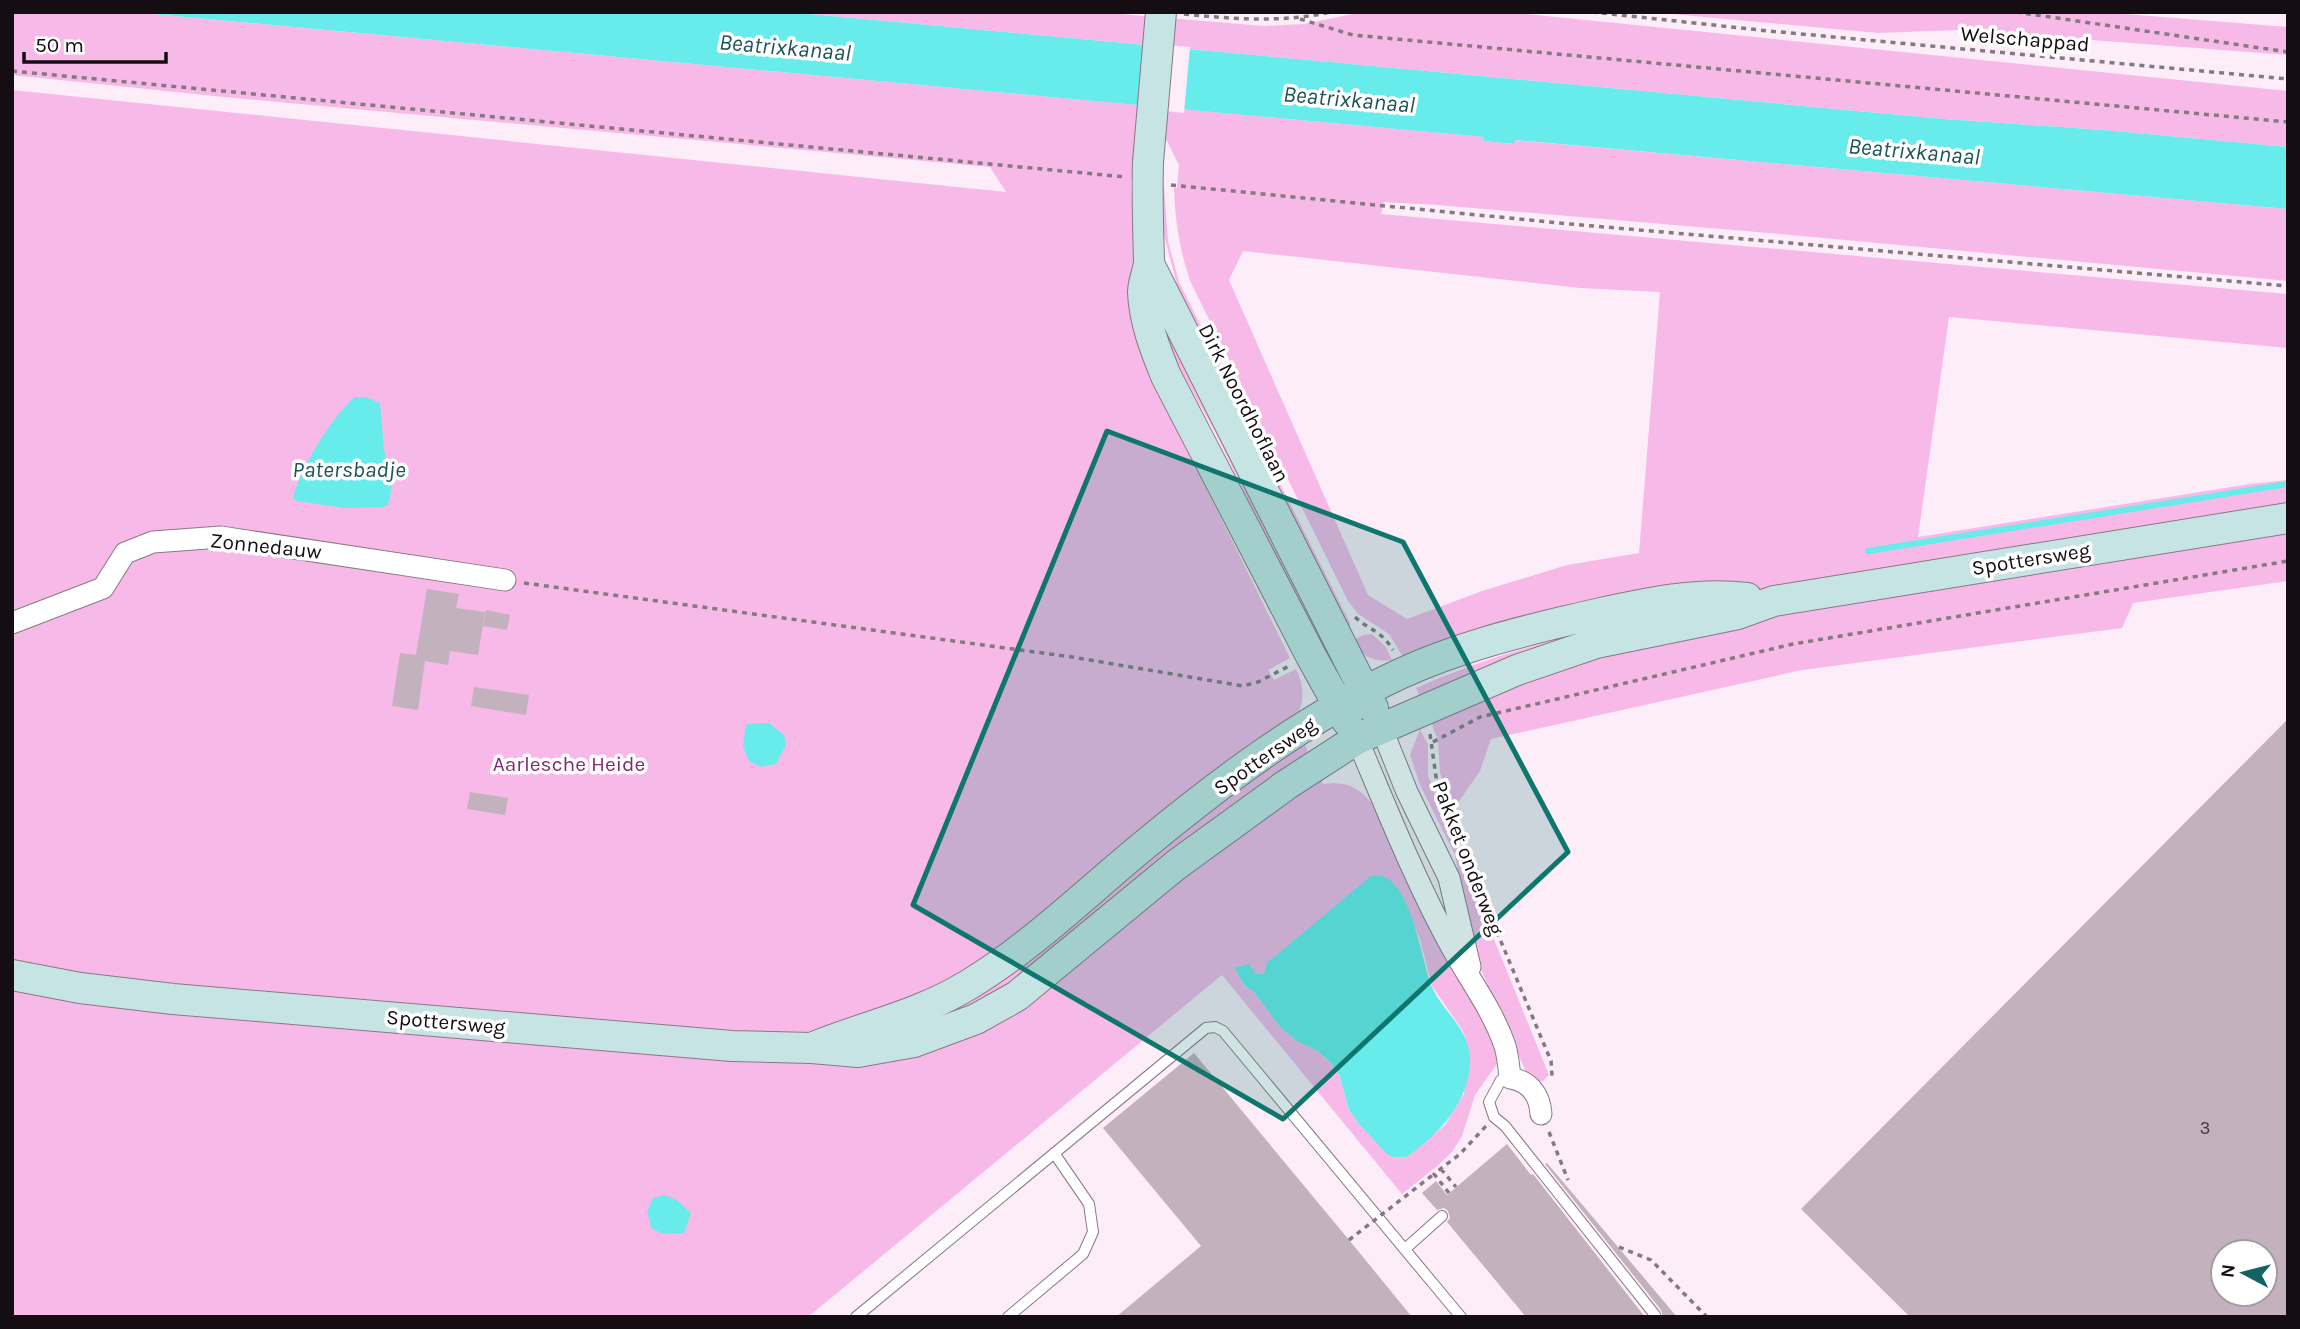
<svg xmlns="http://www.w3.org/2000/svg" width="2300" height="1329" font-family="Karla,sans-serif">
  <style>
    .green { fill: #f7bae8; fill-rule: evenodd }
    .water { fill: #67ebeb }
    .pier { fill: #fdedf8 }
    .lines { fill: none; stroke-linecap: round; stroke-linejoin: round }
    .stream { stroke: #67ebeb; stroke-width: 6 }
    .building { fill: #c3b1be; fill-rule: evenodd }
    .lane-casing { stroke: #897884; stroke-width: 12 }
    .street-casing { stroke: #897884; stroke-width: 23 }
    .secondary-casing { stroke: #897884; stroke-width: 32 }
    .path { stroke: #857981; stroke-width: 3.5; stroke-dasharray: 5 5; stroke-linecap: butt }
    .lane { stroke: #fff; stroke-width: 10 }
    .street { stroke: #fff; stroke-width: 21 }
    .secondary { stroke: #c7e4e4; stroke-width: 30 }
    .secondary-bridge-casing { stroke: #897884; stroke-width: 32; stroke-linecap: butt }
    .path-bridge { stroke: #857981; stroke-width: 3.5; stroke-dasharray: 5 5; stroke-linecap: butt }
    .secondary-bridge { stroke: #c7e4e4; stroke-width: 30 }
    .marked { fill: #0f766e; fill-opacity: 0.2; stroke: #0f766e; stroke-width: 5; stroke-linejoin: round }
    .labels { text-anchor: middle; stroke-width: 7; stroke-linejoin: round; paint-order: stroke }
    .number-label { font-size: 18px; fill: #40363d }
    .street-label { font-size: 21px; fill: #140d12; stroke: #fff }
    .park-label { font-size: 21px; fill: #812b72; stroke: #fff }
    .water-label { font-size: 23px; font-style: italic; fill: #1b5454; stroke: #fff }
  </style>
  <rect width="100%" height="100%" fill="#fdedf8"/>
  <path class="green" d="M 12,12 L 131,12 L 1485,137 L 1485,141 L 1513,144 L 1514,140 L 2288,209 L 2288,281 L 1780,234 L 1437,205 L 1384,202 L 1381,214 L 2288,294 L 2288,348 L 1949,317 L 1918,537 L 2250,484 L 2288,480 L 2288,507 L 1778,588 L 1735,592 L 1641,592 L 1571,603 L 1471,631 L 1403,657 L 1389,634 L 1358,614 L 1348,601 L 1191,283 C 1180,252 1175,221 1174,188 L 1177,188 L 1179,165 L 1165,137 L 1135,160 L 1131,183 L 1140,331 L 1152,378 L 1290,658 L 1268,670 L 1274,680 L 1296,669 C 1305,687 1305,704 1294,721 L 1323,784 C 1337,782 1351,783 1363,794 C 1384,813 1406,864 1419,890 C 1445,941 1470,992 1495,1043 L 1497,1064 L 1475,1095 L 1462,1136 L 1452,1152 L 1435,1168 L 1402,1194 L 1222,975 L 808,1317 L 12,1317 L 12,90 L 1006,192 L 990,167 L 224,97 L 12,75 ZM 1243,251 L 1580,288 L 1660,292 L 1639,553 L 1567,565 L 1482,591 L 1407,619 L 1368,595 L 1229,280 ZM 1393,883 L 1409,912 L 1420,940 L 1432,986 L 1463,1031 L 1468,1047 L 1464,1094 L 1445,1125 L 1407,1157 L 1392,1157 L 1359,1124 L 1349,1110 L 1339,1074 L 1332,1064 L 1318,1051 L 1298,1042 L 1280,1027 L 1253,991 L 1245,986 L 1234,968 L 1252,971 L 1260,976 L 1264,974 Z
    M 788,12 L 1097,12 L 1264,26 L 1304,24 L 1362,12 L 1507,12 L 2288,91 L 2288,147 L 2103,130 L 1944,119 Z
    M 1650,12 L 2100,12 L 2288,27 L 2288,55 L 1958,30 L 1878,33 Z
    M 1160,184 L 1164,184 L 1168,241 L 1179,282 L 1350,623 L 1350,629 L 1345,632 L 1180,296 L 1164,235 Z
    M 1161,303 L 1327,641 L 1319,645 L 1214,430 L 1164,341 Z
    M 2288,529 L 2288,581 L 2133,603 L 2122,628 L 1802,670 L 1491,739 L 1480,771 L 1453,810 L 1440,773 L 1438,741 L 1430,719 L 1578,657 L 1827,604 Z
    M 1618,625 L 1422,702 L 1416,688 C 1481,659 1548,640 1618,625 Z
    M 1372,634 L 1386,647 L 1392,660 C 1373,663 1362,655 1350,642 L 1363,635 Z
    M 1420,729 L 1428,745 L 1428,776 L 1549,1075 L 1542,1082 L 1526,1072 L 1475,956 L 1455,855 L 1420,785 L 1410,755 Z"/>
  <path class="water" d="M 131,12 L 788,12 L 1944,119 L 2103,130 L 2288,147 L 2288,209 L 1515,140 L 1514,144 L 1484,141 L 1484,137 Z
    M 355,397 L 365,397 L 380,403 L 384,450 L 392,486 L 388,505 L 383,507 L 345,508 L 297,501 L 293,498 C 300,469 332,416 355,397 Z
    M 755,723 L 769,723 L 784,735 L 786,745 L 776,764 L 761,767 L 748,760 L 743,746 L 746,725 Z
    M 1371,876 C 1375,876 1379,875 1382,876 C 1412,885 1422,962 1432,987 C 1443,1012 1468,1027 1470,1057 C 1471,1101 1440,1133 1407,1157 L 1392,1157 L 1387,1154 L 1359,1124 L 1349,1110 L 1339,1074 L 1332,1064 L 1318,1051 L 1298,1042 L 1280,1027 L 1253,991 L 1245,986 L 1234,968 L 1249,964 L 1256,974 L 1264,974 L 1267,963 Z
    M 665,1195 L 678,1201 L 691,1213 L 684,1233 L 664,1234 L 652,1229 L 647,1212 L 653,1198 Z"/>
  <path class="pier" d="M 1145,43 L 1190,47 L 1184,113 L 1139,108 Z"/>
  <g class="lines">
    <path class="stream" d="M 1868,551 L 2288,484"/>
  </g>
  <path class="building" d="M 427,589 L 459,594 L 456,608 L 485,612 L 478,655 L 450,651 L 448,665 L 425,661 L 418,710 L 392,706 L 400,653 L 416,655 Z
    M 486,610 L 510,615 L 507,630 L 483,626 Z
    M 474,687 L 529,695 L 526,715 L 471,706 Z
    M 2288,719 L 2288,1317 L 1910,1317 L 1801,1209 ZM 2223,1252 L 2265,1252 L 2265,1294 L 2223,1294 Z
    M 470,792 L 508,798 L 505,815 L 467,809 Z
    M 1194,1053 L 1349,1240 L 1412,1317 L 1116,1317 L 1201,1246 L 1103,1128 Z
    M 1507,1144 L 1531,1175 L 1533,1174 L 1645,1317 L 1526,1317 L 1447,1222 L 1450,1218 L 1448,1211 L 1444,1208 L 1437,1210 L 1422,1193 L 1436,1181 L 1447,1195 Z
    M 1547,1163 L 1575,1196 L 1677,1317 L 1663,1317 L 1661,1310 L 1545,1164 Z"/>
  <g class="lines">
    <g class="lane-casing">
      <path id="lane" d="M 1510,1078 L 1501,1080 L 1489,1102 L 1494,1117 L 1505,1126 L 1655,1315 L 1653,1317
        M 1405,1249 L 1442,1216
        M 856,1317 L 1206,1028 L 1215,1027 L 1223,1031 L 1461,1317
        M 1008,1317 L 1083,1254 L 1093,1232 L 1089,1204 L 1054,1153"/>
    </g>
    <g class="street-casing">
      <path id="street" d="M 12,623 L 103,588 L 125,553 L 153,542 L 221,537 L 505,580
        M 1381,727 L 1407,792 L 1449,878 L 1470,967
        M 1357,739 C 1387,809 1415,881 1452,948 C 1470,980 1493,1011 1505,1046 C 1508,1056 1509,1067 1510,1078 C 1529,1081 1540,1095 1541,1114"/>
    </g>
    <g class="secondary-casing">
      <path id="secondary" d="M 1148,162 C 1147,195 1148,227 1149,260 C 1149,271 1143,281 1143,292 C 1144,321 1155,349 1166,376 L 1311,656 L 1347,721
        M 1149,264 L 1373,708
        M 12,975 L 80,988 L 173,999 L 732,1046 L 812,1048 L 858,1052 L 914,1042 L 976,1019 L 1017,996 L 1176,865 L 1286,785 L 1357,739 L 1517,670 L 1596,643 L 1738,614 L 1774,601 L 2288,518
        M 816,1046 C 866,1026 921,1014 968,985 C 1031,947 1085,894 1142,847 C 1223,780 1307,717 1402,673 C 1457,648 1515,633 1574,619 C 1630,607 1689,591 1747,598"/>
    </g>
    <path class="path" d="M 1592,12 L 1769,31 L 2288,79
      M 2016,12 L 2288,52
      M 1184,14 C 1234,19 1281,23 1331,12
      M 1300,19 L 1353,35 L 2288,122
      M 12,71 L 1126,177
      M 1171,185 L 1570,224 L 2288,286
      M 524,583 L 1072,657 L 1243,686 L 1258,682 L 1289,666
      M 1355,617 C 1370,631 1381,630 1393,650
      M 1430,734 L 1438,791 L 1551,1061 L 1552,1076 L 1550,1080
      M 1433,742 L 1480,717 L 1793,644 L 2288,561
      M 1549,1132 L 1568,1180
      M 1441,1169 L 1456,1187
      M 1449,1193 L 1434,1174 L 1460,1154 L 1486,1126
      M 1619,1247 L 1651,1260 L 1707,1317"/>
    <use href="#lane" class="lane"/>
    <use href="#street" class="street"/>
    <use href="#secondary" class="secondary"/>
    <g class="secondary-bridge-casing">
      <path id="secondary-bridge" d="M 1148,162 L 1161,12"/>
    </g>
    <path class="path-bridge" d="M 1349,1240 L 1434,1174"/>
    <use href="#secondary-bridge" class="secondary-bridge"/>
  </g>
  <path class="marked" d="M 1107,431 L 1403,542 L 1568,852 L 1283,1119 L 913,905 Z"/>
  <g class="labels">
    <g class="number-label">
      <text x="2205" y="1134">3</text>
    </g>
    <g class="street-label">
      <text transform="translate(2025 39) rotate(5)" y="7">Welschappad</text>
      <text transform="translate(1244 403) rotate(63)" y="7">Dirk Noordhoflaan</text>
      <text transform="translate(266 546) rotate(6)" y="7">Zonnedauw</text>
      <text transform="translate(2031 559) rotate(-9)" y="7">Spottersweg</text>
      <text transform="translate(1265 756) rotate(-35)" y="7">Spottersweg</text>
      <text transform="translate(1468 858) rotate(69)" y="7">Pakket onderweg</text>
      <text transform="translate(446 1022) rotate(5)" y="7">Spottersweg</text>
    </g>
    <g class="park-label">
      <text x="569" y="771">Aarlesche Heide</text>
    </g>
    <g class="water-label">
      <text transform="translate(785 47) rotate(5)" y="8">Beatrixkanaal</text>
      <text transform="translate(1349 99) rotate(5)" y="8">Beatrixkanaal</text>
      <text transform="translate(1914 151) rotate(5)" y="8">Beatrixkanaal</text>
      <text x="349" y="477">Patersbadje</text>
    </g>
  </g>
  <rect width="2300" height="1329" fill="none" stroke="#140d12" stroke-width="28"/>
  <g transform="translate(2244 1273) rotate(277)"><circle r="33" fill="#ffffff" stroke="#a19ea0" stroke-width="2"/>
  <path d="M0-5L12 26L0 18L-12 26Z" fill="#136363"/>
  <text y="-10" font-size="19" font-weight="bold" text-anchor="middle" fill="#140d12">N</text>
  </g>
  <path d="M24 52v10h142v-10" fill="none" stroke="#140d12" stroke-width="3.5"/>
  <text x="35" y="52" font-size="21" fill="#140d12" stroke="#ffffff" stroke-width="5" paint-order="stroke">50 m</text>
</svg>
